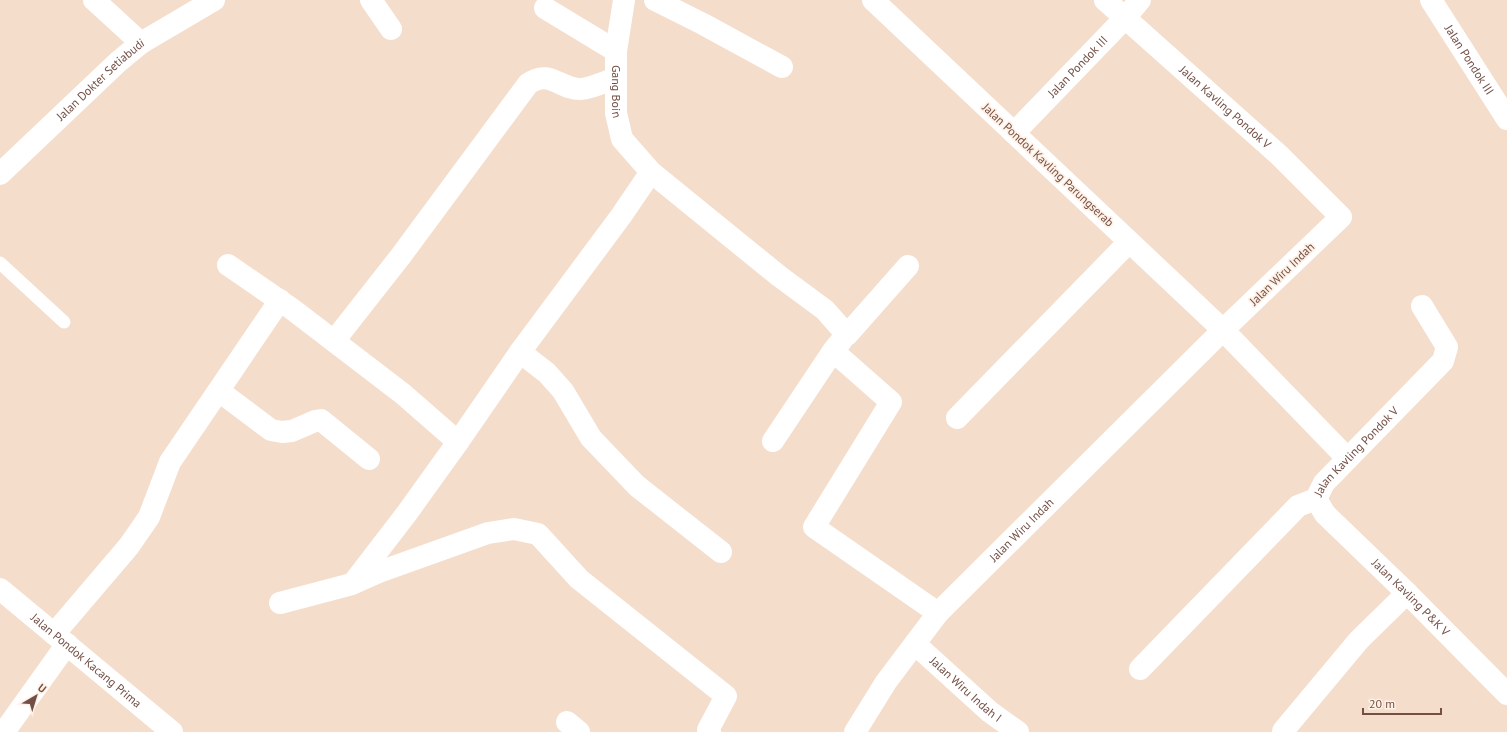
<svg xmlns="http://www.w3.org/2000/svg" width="1507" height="732" font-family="'PT Sans',sans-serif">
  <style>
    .residential { fill: #f5ddcc }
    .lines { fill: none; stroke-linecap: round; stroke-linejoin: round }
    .lane { stroke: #fff; stroke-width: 13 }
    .street { stroke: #fff; stroke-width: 22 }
    .secondary { stroke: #fff; stroke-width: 22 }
    .labels { text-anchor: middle; stroke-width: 3.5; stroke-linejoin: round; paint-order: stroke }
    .street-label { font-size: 12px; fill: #734f46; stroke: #fff1e5 }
  </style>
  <rect width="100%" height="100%" fill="#fdecde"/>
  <path class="residential" d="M 0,0 L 1507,0 L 1507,732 L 0,732 Z"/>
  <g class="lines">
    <path class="lane" d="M 0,263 L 64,322"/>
    <g class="street">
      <path d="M 94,0 L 141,43"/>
      <path d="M 371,0 L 391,29"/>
      <path id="s1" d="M 624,0 L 616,51 L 616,113 L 622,139 L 651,172 L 779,276 L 825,310 L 847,335 L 908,266"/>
      <path d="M 655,0 L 703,24 L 782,67"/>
      <path id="s2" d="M 1105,0 L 1280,156 L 1341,217 L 1223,330 L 1347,458"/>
      <path id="s3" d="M 1431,0 L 1507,119"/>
      <path d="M 545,8 L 616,51"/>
      <path id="s4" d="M 1014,133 L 1125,18 L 1140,0"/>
      <path d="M 228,265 L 292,309 L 403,394 L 458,442 L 520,352 L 621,216 L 651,172"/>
      <path d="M 334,341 L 400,257 L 528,84 C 550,68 560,90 581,89 C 589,89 607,81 616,78"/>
      <path d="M 833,351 L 891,402 L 814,527 L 938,613"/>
      <path d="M 520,352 L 547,373 L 563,391 L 591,438 L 637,486 L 721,552"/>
      <path d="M 219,391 L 271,430 L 282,432 L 292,431 L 315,421 L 321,420 L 369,459"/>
      <path d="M 957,418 L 1129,242"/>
      <path d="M 773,441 L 833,351 L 842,340"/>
      <path id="s5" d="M 1316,499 L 1325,514 L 1407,593 L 1507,694"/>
      <path d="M 354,582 L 407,513 L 458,442"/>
      <path d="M 280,603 L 352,584 L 379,572 L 488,533 L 514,529 L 538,534 L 579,579 L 726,696 L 708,730 L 710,732"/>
      <path d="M 54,634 L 129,546 L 149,517 L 170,462 L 280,300"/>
      <path id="s6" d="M 915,644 L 990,712 L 1018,732"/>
      <path id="s7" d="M 1140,669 L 1298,506 L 1316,499 L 1324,483 L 1443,361 L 1447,347 L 1422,306"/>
      <path d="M 567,722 L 579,732"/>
      <path d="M 1283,731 L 1359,640 L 1407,593"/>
      <path d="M 4,732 L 67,644"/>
      <path id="s8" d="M 855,732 L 886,682 L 938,613 L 1223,330 L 873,0"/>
    </g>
    <g class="secondary">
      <path id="s9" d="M 0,174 L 118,62 L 141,43 L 214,0"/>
      <path id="s10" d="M 0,589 L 172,732"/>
    </g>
  </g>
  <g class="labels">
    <g class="street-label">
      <text dy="4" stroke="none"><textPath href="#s3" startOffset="71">Jalan Pondok III</textPath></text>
      <text dy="4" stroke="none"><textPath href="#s4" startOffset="92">Jalan Pondok III</textPath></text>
      <text dy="4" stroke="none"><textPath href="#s9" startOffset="138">Jalan Dokter Setiabudi</textPath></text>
      <text dy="4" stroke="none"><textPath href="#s1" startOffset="92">Gang Boin</textPath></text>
      <text dy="4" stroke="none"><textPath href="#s2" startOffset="161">Jalan Kavling Pondok V</textPath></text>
      <text transform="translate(1048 165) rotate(43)" y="4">Jalan Pondok Kavling Parungserab</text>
      <text transform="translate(1282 274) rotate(-44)" y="4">Jalan Wiru Indah</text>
      <text dy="4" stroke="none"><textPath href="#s7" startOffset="309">Jalan Kavling Pondok V</textPath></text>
      <text dy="4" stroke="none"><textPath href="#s8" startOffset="263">Jalan Wiru Indah</textPath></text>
      <text dy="4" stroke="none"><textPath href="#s5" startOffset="137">Jalan Kavling P&amp;K V</textPath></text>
      <text dy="4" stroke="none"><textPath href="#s10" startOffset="112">Jalan Pondok Kacang Prima</textPath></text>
      <text dy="4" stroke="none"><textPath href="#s6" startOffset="68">Jalan Wiru Indah I</textPath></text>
    </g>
  </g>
  <g transform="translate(36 696) rotate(38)" stroke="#fff1e5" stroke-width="3" paint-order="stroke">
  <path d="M0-3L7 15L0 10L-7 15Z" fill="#734f46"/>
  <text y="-6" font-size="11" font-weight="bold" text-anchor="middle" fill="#734f46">U</text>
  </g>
  <path d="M1363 708v6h78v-6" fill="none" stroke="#734f46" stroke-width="2"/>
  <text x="1369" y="708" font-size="12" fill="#734f46" stroke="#fff1e5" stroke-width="3" paint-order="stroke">20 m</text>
</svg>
